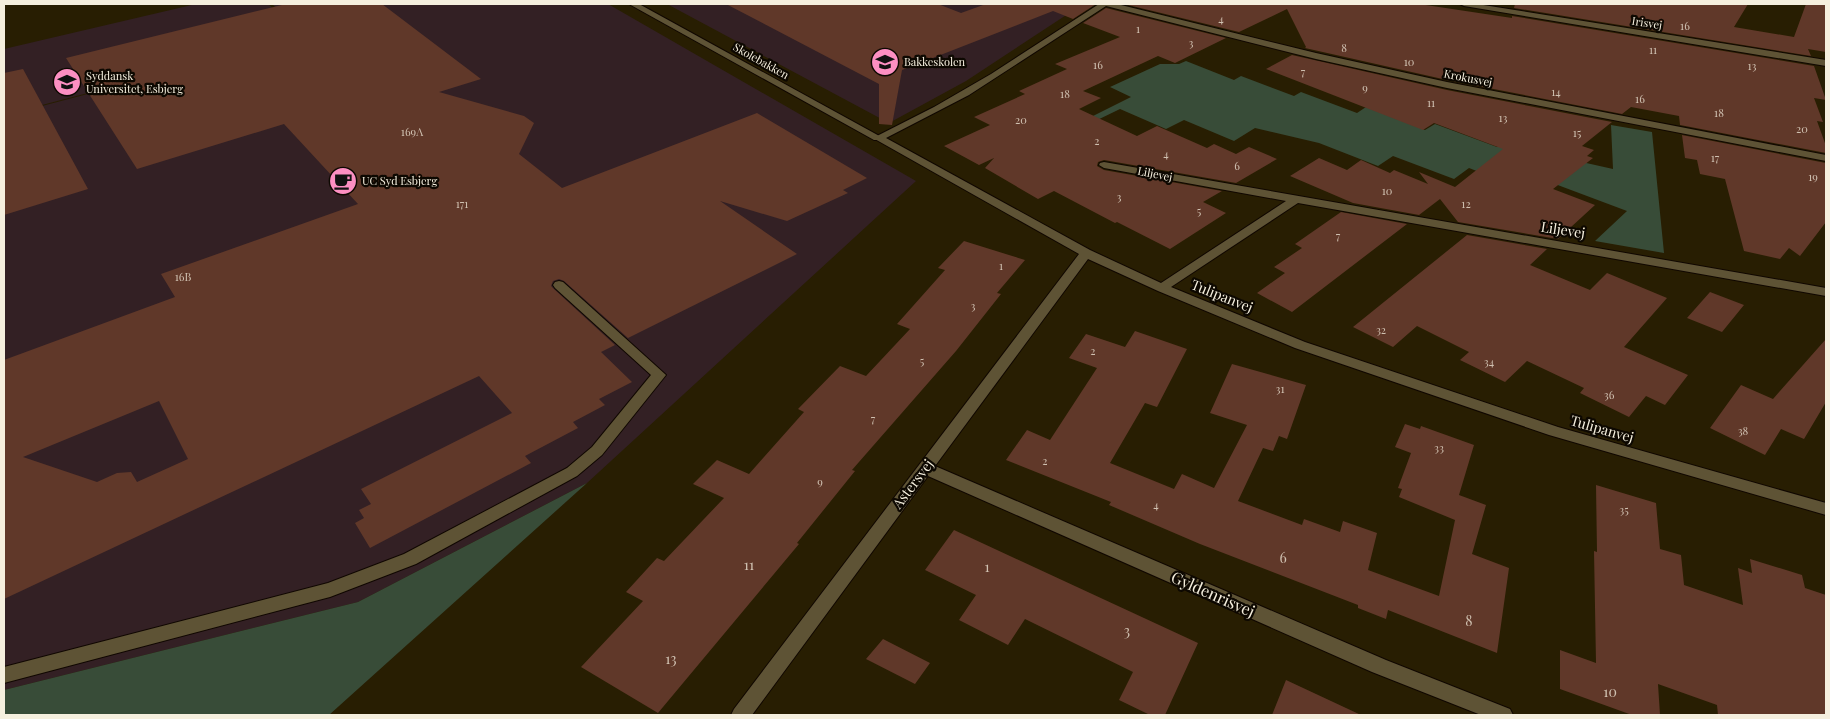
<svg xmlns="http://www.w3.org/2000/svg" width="1830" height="719" font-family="'Playfair Display',serif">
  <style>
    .education { fill: #332024 }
    .green { fill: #384c38 }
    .building { fill: #603829; fill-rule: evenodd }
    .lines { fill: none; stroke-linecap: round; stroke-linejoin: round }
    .service-casing { stroke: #100700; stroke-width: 2 }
    .minor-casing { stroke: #100700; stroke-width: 2 }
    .service { fill: #5e5335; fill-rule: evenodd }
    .minor { fill: #5e5335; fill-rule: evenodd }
    .labels { text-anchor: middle; stroke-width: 4.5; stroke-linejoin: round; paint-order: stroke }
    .number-label { font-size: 11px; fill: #d0c1b1 }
    .far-street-label { font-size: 11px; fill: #f5efde; stroke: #0d0801 }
    .far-poi-label { font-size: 11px; fill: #f5efde; stroke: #0d0801; text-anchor: start }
    .street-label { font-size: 14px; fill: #f5efde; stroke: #0d0801 }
    .near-number-label { font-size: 14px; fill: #d0c1b1 }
    .near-street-label { font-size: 16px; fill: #f5efde; stroke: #0d0801 }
  </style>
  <rect width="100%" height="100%" fill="#281e02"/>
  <path class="education" d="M 196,4 L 268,4 L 304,36 L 4,115 L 4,49 Z
    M 272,4 L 608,4 L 916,181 L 587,483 L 358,602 L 4,690 L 4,116 L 308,36 Z
    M 667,4 L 1083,4 L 966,81 L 889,123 Z"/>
  <path class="green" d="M 1186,61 L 1234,80 L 1241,76 L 1294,96 L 1301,92 L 1357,113 L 1366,107 L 1425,130 L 1435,124 L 1497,147 L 1511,146 L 1613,169 L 1611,125 L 1652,132 L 1664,253 L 1595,241 L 1627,211 L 1547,181 L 1533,193 L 1469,168 L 1454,179 L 1393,156 L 1378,166 L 1319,143 L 1255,128 L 1234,141 L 1184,120 L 1166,129 L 1120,109 L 1056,140 L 1033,146 L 1131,97 L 1110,87 L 1160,64 L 1179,64 Z
    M 587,483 L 329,715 L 4,715 L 4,690 L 358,602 Z"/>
  <path class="building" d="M 286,4 L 382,4 L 481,79 L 439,92 L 524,116 L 534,123 L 519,154 L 562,188 L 757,113 L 867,178 L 843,190 L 848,193 L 787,221 L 720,201 L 797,254 L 628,338 L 564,281 L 559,279 L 553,281 L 551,286 L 554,289 L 615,345 L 601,352 L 632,382 L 599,399 L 605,405 L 573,422 L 578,428 L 525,456 L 531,463 L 370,548 L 355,523 L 364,518 L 359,510 L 371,504 L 361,489 L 512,413 L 479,376 L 4,599 L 4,360 L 175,297 L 161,274 L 358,204 L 284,124 L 137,169 L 66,58 ZM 159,401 L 188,459 L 137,482 L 131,472 L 117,473 L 97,482 L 23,457 Z
    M 726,4 L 938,4 L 961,13 L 986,4 L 1096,4 L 1073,19 L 1053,11 L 902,70 L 892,125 L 879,124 L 879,84 Z
    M 1124,4 L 1419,4 L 1512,18 L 1512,16 L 1814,66 L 1826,100 L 1814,98 L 1823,122 L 1817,121 L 1826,146 L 1826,153 L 1680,125 L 1679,116 L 1631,107 L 1622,114 L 1447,80 L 1305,48 L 1306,47 L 1287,9 L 1239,32 Z
    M 1515,4 L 1748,4 L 1734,27 L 1794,37 L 1806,4 L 1826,4 L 1826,52 L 1808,49 L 1811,56 L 1514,8 Z
    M 1106,8 L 1226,38 L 1175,63 L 1158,56 L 1083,91 L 1101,98 L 1079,109 L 1137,136 L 1157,126 L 1207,148 L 1214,144 L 1236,154 L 1249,147 L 1277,159 L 1236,183 L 1104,160 L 1098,162 L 1097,166 L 1104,170 L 1222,191 L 1203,202 L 1226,213 L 1170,249 L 1117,222 L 1115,223 L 1054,191 L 1038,199 L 985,168 L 994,158 L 979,165 L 944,146 L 990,125 L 974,117 L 1025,94 L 1019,91 L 1067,69 L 1055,64 L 1120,37 L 1083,23 Z
    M 1292,55 L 1447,90 L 1612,122 L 1582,146 L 1594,150 L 1587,156 L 1593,158 L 1553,189 L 1595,205 L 1558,239 L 1458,222 L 1440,199 L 1419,215 L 1353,203 L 1290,176 L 1319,158 L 1347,170 L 1361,160 L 1390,173 L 1394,170 L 1428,184 L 1419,172 L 1455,187 L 1503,149 L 1434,123 L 1423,130 L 1266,69 Z
    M 23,69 L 88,189 L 4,215 L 4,73 Z
    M 1682,135 L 1826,163 L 1826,222 L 1800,256 L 1789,248 L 1780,259 L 1744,251 L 1725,179 L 1700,174 L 1697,160 L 1685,158 Z
    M 1341,212 L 1407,224 L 1292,312 L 1257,293 L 1285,273 L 1274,267 L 1302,248 L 1295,244 Z
    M 1467,235 L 1547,249 L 1530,265 L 1590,290 L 1607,273 L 1667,298 L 1624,347 L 1688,375 L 1665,405 L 1646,396 L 1629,417 L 1580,393 L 1584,388 L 1527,361 L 1505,382 L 1460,360 L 1469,352 L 1417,326 L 1393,347 L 1353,327 Z
    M 964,241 L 1025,260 L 997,293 L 1001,294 L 956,351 L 852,470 L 855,471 L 797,543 L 799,544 L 658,713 L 581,667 L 643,601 L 626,592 L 657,558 L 664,561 L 724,498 L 693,484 L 717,460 L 749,474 L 804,412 L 798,409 L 840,366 L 866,376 L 910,329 L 897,324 L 945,270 L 938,268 Z
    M 1710,292 L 1744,305 L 1722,332 L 1687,318 Z
    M 1135,331 L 1187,349 L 1157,407 L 1145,403 L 1110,463 L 1174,489 L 1182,474 L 1214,488 L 1247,425 L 1210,413 L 1232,364 L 1306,385 L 1287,439 L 1279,436 L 1273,451 L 1263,448 L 1238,501 L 1302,525 L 1304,519 L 1340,532 L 1343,521 L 1377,533 L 1368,570 L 1439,596 L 1455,520 L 1399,497 L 1402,489 L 1398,488 L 1411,453 L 1395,447 L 1405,424 L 1420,429 L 1421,426 L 1474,445 L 1459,495 L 1486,505 L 1472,554 L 1509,568 L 1497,653 L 1388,610 L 1386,619 L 1358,608 L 1358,605 L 1200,544 L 1109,505 L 1111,502 L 1006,460 L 1027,430 L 1050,440 L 1097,368 L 1069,358 L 1086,334 L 1125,347 Z
    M 1826,339 L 1826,402 L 1804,439 L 1781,429 L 1765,455 L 1710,428 L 1741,385 L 1773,399 Z
    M 1596,485 L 1656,503 L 1660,549 L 1681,555 L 1684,585 L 1743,605 L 1738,568 L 1752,573 L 1750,559 L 1802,575 L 1805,588 L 1826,595 L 1826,715 L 1718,715 L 1717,705 L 1658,684 L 1660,715 L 1632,715 L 1560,689 L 1560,650 L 1596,663 L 1594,551 L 1597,552 Z
    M 954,530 L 1198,643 L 1165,715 L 1150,715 L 1119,700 L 1133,672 L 1025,619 L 1008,645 L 959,620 L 976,595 L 925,570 Z
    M 883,639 L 930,663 L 915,684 L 866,659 Z
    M 1286,680 L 1361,715 L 1272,715 Z"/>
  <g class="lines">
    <g class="service-casing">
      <path id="service" d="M 629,4 L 639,4 L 883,138 L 882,140 L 874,140 Z
        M 559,281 L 563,282 L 666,375 L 602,455 L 577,476 L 416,564 L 330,597 L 4,683 L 4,667 L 328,583 L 404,554 L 567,468 L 592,447 L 651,375 L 555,288 L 553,285 L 555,282 Z"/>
    </g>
    <g class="minor-casing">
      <path id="minor" d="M 1099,4 L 1117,4 L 1316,53 L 1447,82 L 1826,155 L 1826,161 L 1447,88 L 1316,59 L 1106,6 L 969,95 L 886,138 L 1090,250 L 1161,283 L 1286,201 L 1104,168 L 1099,165 L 1100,163 L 1104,162 L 1826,288 L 1826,296 L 1298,203 L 1171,287 L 1305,342 L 1558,427 L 1826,503 L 1826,515 L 1549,435 L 1295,348 L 1158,291 L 1088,259 L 935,466 L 1386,660 L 1510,709 L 1513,715 L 1481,715 L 1372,672 L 928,476 L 752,715 L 731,715 L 734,709 L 1079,254 L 873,138 L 934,107 L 991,74 Z
        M 1460,4 L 1477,4 L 1826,60 L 1826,66 L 1464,6 Z"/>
    </g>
    <use href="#service" class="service"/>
    <use href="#minor" class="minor"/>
  </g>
  <defs>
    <g id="school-disc" transform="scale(1.4375)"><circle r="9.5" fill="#fc8fc2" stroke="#0d0801"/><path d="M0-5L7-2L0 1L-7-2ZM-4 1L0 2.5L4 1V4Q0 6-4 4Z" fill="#111"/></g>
    <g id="university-disc" transform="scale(1.4375)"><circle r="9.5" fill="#fc8fc2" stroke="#0d0801"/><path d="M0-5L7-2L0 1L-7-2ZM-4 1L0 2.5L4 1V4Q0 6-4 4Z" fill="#111"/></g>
    <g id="cafe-disc" transform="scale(1.4375)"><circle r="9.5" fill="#fc8fc2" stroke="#0d0801"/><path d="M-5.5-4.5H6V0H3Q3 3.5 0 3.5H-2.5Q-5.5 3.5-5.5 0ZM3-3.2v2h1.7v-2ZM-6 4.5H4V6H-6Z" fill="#111"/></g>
  </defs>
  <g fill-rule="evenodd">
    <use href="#school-disc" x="885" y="62"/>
    <use href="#university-disc" x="67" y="82"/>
    <use href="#cafe-disc" x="343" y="181"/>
  </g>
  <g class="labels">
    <g class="number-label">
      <text x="1221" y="23">4</text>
      <text x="1685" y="30">16</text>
      <text x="1138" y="33">1</text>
      <text x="1191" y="47">3</text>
      <text x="1344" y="52">8</text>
      <text x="1653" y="54">11</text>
      <text x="1409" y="66">10</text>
      <text x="1098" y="69">16</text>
      <text x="1752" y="70">13</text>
      <text x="1303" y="76">7</text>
      <text x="1365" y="92">9</text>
      <text x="1556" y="96">14</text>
      <text x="1065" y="98">18</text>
      <text x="1640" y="103">16</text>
      <text x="1431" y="107">11</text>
      <text x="1719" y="117">18</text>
      <text x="1503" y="122">13</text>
      <text x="1021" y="124">20</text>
      <text x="1802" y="133">20</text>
      <text x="412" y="136">169A</text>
      <text x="1577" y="137">15</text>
      <text x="1097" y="145">2</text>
      <text x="1166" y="158">4</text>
      <text x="1715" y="162">17</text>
      <text x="1237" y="170">6</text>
      <text x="1813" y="181">19</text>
      <text x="1387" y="195">10</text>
      <text x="1119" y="201">3</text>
      <text x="462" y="208">171</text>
      <text x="1466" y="208">12</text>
      <text x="1199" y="215">5</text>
      <text x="1338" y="240">7</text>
      <text x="1001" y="270">1</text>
      <text x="183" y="281">16B</text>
      <text x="973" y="310">3</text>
      <text x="1381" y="334">32</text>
      <text x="1093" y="355">2</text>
      <text x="922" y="365">5</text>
      <text x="1489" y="366">34</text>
      <text x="1280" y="393">31</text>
      <text x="1609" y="399">36</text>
      <text x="873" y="423">7</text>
      <text x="1743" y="435">38</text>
      <text x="1439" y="452">33</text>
      <text x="1045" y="465">2</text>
      <text x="820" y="486">9</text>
      <text x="1156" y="509">4</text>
      <text x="1624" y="514">35</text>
    </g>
    <g class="far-street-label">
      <text transform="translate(1647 23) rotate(9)" y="4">Irisvej</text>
      <text transform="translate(761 61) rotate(29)" y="4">Skolebakken</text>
      <text transform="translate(1468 78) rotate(11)" y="4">Krokusvej</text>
      <text transform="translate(1155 174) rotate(11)" y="4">Liljevej</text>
    </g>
    <g class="far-poi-label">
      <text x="904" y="66">Bakkeskolen</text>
      <text x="86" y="80">Syddansk<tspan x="86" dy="13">Universitet, Esbjerg</tspan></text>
      <text x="362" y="185">UC Syd Esbjerg</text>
    </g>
    <g class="street-label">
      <text transform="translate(1563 230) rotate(9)" y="5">Liljevej</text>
      <text transform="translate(1222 296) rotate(22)" y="5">Tulipanvej</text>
      <text transform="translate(1602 429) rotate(16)" y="5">Tulipanvej</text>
      <text transform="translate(913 484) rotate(-53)" y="5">Astersvej</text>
    </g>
    <g class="near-number-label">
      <text x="1283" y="563">6</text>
      <text x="749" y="570">11</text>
      <text x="987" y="572">1</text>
      <text x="1469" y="626">8</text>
      <text x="1127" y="636">3</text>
      <text x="671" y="664">13</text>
      <text x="1610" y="697">10</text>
    </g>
    <g class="near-street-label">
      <text transform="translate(1213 594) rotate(24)" y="6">Gyldenrisvej</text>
    </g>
  </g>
  <rect width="1830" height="719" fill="none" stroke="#f5efde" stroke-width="10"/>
</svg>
